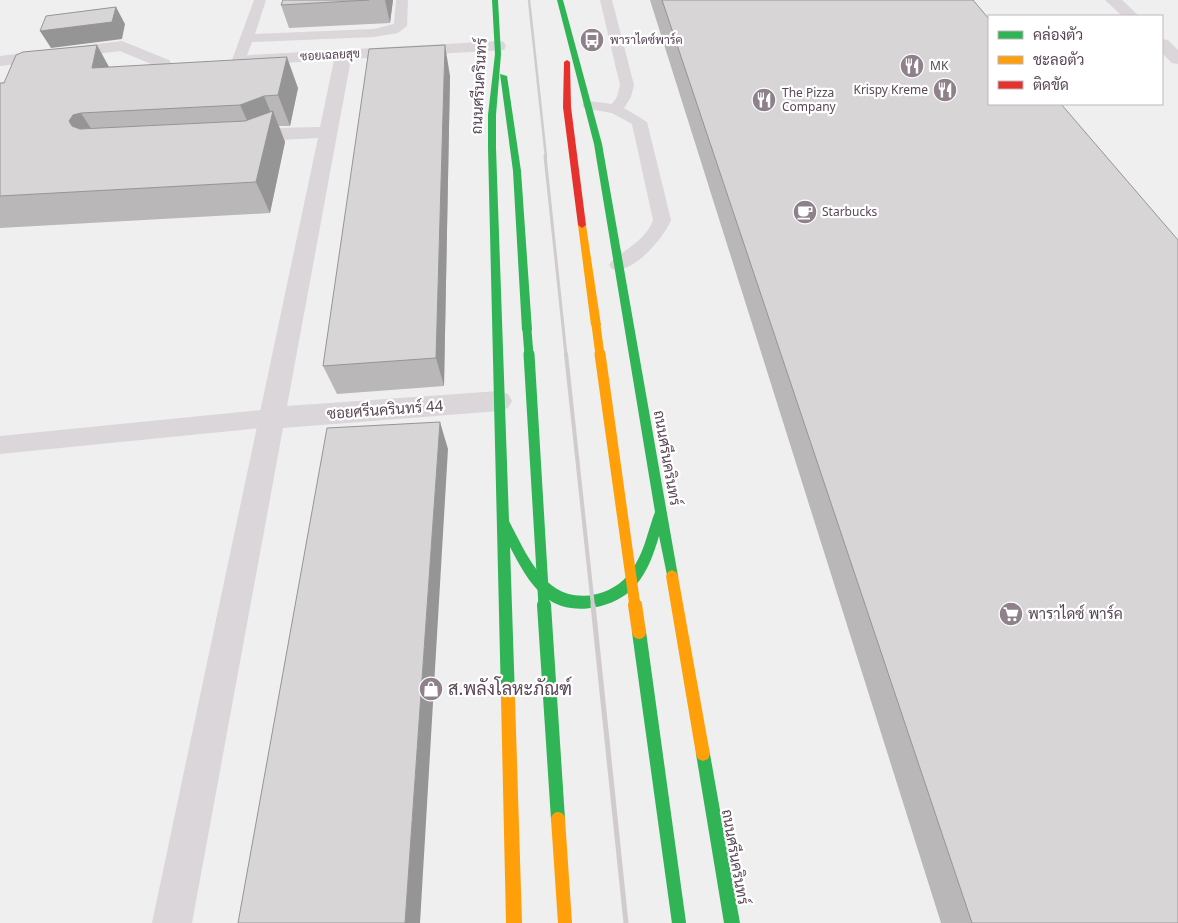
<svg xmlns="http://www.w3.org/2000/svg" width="1178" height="923" font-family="'Noto Sans',Sarabun,sans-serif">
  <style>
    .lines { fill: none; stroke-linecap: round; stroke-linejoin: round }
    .lane { fill: #dad6da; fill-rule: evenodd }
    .street { fill: #dad6da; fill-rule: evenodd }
    .fast { fill: #30b455; fill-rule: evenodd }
    .slow { fill: #ff9f0a; fill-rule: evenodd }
    .jam { fill: #e5322d; fill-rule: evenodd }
    .rail-far3 { stroke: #cfcbce; stroke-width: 2.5 }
    .rail-far2 { stroke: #cfcbce; stroke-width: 3 }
    .rail-far1 { stroke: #cfcbce; stroke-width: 4 }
    .rail { stroke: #cfcbce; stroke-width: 5 }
    .fast-bridge-far2 { stroke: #30b455; stroke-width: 9 }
    .fast-bridge-far1 { stroke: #30b455; stroke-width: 11 }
    .fast-bridge { stroke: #30b455; stroke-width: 14 }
    .slow-bridge-far2 { stroke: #ff9f0a; stroke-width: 9 }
    .slow-bridge-far1 { stroke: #ff9f0a; stroke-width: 11 }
    .slow-bridge { stroke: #ff9f0a; stroke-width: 14 }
    .wall { fill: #b9b7b8 }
    .shaded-wall { fill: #969596 }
    .building { fill: #d7d5d6; stroke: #969596 }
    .labels { text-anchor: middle; stroke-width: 4.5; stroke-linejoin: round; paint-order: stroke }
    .far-poi-label { font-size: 12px; fill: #5a4656; stroke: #fff; text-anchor: start }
    .far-street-label { font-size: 12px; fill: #5a4656; stroke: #fff }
    .street-label { font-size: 15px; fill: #5a4656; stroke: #fff }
    .poi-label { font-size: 15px; fill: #5a4656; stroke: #fff; text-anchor: start }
    .near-poi-label { font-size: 18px; fill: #5a4656; stroke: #fff; text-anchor: start }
  </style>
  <rect width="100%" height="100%" fill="#eeefee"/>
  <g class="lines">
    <path class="lane" d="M 254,0 L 266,0 L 255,34 L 374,29 L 394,24 L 396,0 L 408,0 L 407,26 L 398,33 L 374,37 L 252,42 L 244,63 L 234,63 L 232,60 Z
      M 600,0 L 612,0 L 634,85 L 631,97 L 624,108 L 647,122 L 671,220 C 664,238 632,275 612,269 L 609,265 L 612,261 C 627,248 646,240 653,220 L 632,124 L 612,113 L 584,108 L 582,105 L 584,102 L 589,101 L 612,104 L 617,97 L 620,85 Z
      M 271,409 L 279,412 L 282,418 L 279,424 L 271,427 L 0,454 L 0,436 Z"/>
    <path class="street" d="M 1105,0 L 1122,0 L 1139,16 L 1122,16 Z
      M 1162,39 L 1168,40 L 1178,50 L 1178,64 L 1172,63 L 1162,53 Z
      M 122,41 L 169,60 L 172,64 L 169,68 L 163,69 L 120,51 L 0,66 L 0,56 Z
      M 498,41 L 504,42 L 506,46 L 504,50 L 351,59 L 287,406 L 499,391 L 508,394 L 512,401 L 508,408 L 499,411 L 283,428 L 192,923 L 152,923 L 318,138 L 281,140 L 258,150 L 240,148 L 237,144 L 240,140 L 254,138 L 277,128 L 320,127 L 334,60 L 250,65 L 244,64 L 242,60 L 244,56 L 250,55 Z"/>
    <path class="fast" d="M 492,0 L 498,0 L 501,54 L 496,115 L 496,148 L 509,521 C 528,557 547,606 597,594 C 613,590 627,580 635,565 C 645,549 648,530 655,512 L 594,144 L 557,0 L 563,0 L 602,144 L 678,576 L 676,580 L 672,582 L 668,580 L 659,536 C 654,553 648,571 636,585 C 616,609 570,618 545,597 C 529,584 519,564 510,547 L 515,698 L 513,703 L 508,705 L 503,703 L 501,698 L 488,148 L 488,115 L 495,54 Z
      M 500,74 L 507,76 L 521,171 L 532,330 L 527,334 L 522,330 L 513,171 Z
      M 703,747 L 708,749 L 710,754 L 740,923 L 724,923 L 696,754 L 698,749 Z"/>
    <path class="slow" d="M 582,222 L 586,225 L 601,325 L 596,329 L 591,325 L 578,225 Z
      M 672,570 L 676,572 L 678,576 L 710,754 L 708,759 L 703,761 L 698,759 L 696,754 L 666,576 L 668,572 Z
      M 508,691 L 513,693 L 515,698 L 522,923 L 506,923 L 501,698 L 503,693 Z"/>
    <path class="jam" d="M 567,60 L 570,62 L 571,107 L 586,225 L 582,228 L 578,225 L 563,107 L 564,62 Z"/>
    <path class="rail-far3" d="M 529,0 L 546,157"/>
    <path class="rail-far2" d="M 545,156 L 566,355"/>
    <path class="rail-far1" d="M 566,354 L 593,606"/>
    <path class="rail" d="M 593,605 L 626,923"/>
    <path class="fast-bridge-far2" d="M 527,330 L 529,355"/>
    <path class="fast-bridge-far1" d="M 529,354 L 544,606"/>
    <path class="fast-bridge" d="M 544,605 L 558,819
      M 639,632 L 679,923"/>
    <path class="slow-bridge-far2" d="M 596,325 L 600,355"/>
    <path class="slow-bridge-far1" d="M 600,354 L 635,606"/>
    <path class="slow-bridge" d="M 635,605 L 639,632
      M 558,819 L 565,923"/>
  </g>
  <path class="wall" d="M 283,0 L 393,0 L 390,23 L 289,28 L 281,5 Z
    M 650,0 L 973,0 L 1178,923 L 941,923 Z
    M 109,67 L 298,88 L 290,126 L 279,126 L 285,142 L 270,213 L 0,228 L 0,83 Z
    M 450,76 L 444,386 L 337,394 L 323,366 Z"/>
  <path class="shaded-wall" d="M 385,0 L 393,0 L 390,23 Z
    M 116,7 L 125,24 L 122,39 L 51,48 L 40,31 Z
    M 97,45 L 114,76 L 92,68 Z
    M 445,45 L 450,76 L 444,386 L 436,358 Z
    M 287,57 L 298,88 L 290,126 L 278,95 Z
    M 264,96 L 272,115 L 273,111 L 285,142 L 270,213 L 256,182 L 254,136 L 240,105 Z
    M 81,113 L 101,144 L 89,152 L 69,121 L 73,115 Z
    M 440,422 L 448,449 L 420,923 L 405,923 Z"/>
  <path class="building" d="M 283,0 L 369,0 L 281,5 Z
    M 662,0 L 973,0 L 989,19 L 989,104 L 1061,104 L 1178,240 L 1178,923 L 972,923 Z
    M 116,7 L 112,22 L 40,31 L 46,16 Z
    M 97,45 L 92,68 L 287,57 L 278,95 L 264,96 L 240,105 L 81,113 L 73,115 L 69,121 L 72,126 L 80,129 L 245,121 L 273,111 L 256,182 L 0,196 L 0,83 L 4,83 L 16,55 L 23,52 Z
    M 445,45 L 436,358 L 323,366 L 369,49 Z
    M 440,422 L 405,923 L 238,923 L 327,428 Z"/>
  <defs>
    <g id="bus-disc" transform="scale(1.25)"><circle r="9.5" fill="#8e818b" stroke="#fff"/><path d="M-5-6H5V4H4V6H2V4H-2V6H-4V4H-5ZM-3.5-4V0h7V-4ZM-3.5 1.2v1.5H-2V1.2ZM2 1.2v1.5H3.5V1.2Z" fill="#fff"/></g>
    <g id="restaurant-disc" transform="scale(1.25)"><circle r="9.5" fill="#8e818b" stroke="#fff"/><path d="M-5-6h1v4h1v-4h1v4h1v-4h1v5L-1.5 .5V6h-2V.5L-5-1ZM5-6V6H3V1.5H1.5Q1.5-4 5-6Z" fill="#fff"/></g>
    <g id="cafe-disc" transform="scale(1.25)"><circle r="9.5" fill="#8e818b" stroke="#fff"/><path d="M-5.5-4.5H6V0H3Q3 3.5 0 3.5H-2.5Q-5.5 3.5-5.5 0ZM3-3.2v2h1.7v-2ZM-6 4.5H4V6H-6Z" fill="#fff"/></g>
    <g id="supermarket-disc" transform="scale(1.25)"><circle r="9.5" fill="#8e818b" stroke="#fff"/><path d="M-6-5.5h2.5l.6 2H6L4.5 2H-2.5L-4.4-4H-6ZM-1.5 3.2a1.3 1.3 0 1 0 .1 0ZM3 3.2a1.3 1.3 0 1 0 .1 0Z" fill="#fff"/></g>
    <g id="shop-disc" transform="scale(1.25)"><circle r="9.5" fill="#8e818b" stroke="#fff"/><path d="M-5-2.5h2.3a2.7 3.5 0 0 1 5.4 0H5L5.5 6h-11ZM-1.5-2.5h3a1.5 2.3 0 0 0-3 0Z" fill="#fff"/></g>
  </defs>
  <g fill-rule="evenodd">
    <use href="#bus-disc" x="592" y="40"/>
    <use href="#restaurant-disc" x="912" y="66"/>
    <use href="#restaurant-disc" x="945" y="90"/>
    <use href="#restaurant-disc" x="764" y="100"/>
    <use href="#cafe-disc" x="805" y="212"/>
    <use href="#supermarket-disc" x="1011" y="614"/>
    <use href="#shop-disc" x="431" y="689"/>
  </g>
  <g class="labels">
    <g class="far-poi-label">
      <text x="610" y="44">พาราไดซ์พาร์ค</text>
      <text x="930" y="70">MK</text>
      <text x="928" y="94" text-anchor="end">Krispy Kreme</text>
      <text x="782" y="97">The Pizza<tspan x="782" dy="14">Company</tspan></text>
      <text x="822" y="216">Starbucks</text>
    </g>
    <g class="far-street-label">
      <text transform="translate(330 55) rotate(-3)" y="4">ซอยเฉลยสุข</text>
    </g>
    <g class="street-label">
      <text transform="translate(479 86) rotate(-87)" y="5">ถนนศรีนครินทร์</text>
      <text transform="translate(385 410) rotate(-4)" y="5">ซอยศรีนครินทร์ 44</text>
      <text transform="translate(667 458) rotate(80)" y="5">ถนนศรีนครินทร์</text>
      <text transform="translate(735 857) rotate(80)" y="5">ถนนศรีนครินทร์</text>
    </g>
    <g class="poi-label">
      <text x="1028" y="619">พาราไดซ์ พาร์ค</text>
    </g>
    <g class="near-poi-label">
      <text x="448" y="695">ส.พลังโลหะภัณฑ์</text>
    </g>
  </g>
  <rect x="988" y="15" width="175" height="90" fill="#ffffff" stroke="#bdb5bb"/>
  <rect x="998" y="31" width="25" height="8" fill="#30b455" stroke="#bdb5bb"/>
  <text x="1033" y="40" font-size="15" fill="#5a4656">คล่องตัว</text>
  <rect x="998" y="56" width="25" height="8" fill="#ff9f0a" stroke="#bdb5bb"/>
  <text x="1033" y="65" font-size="15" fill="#5a4656">ชะลอตัว</text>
  <rect x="998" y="81" width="25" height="8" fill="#e5322d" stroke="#bdb5bb"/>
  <text x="1033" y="90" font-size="15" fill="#5a4656">ติดขัด</text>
</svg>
